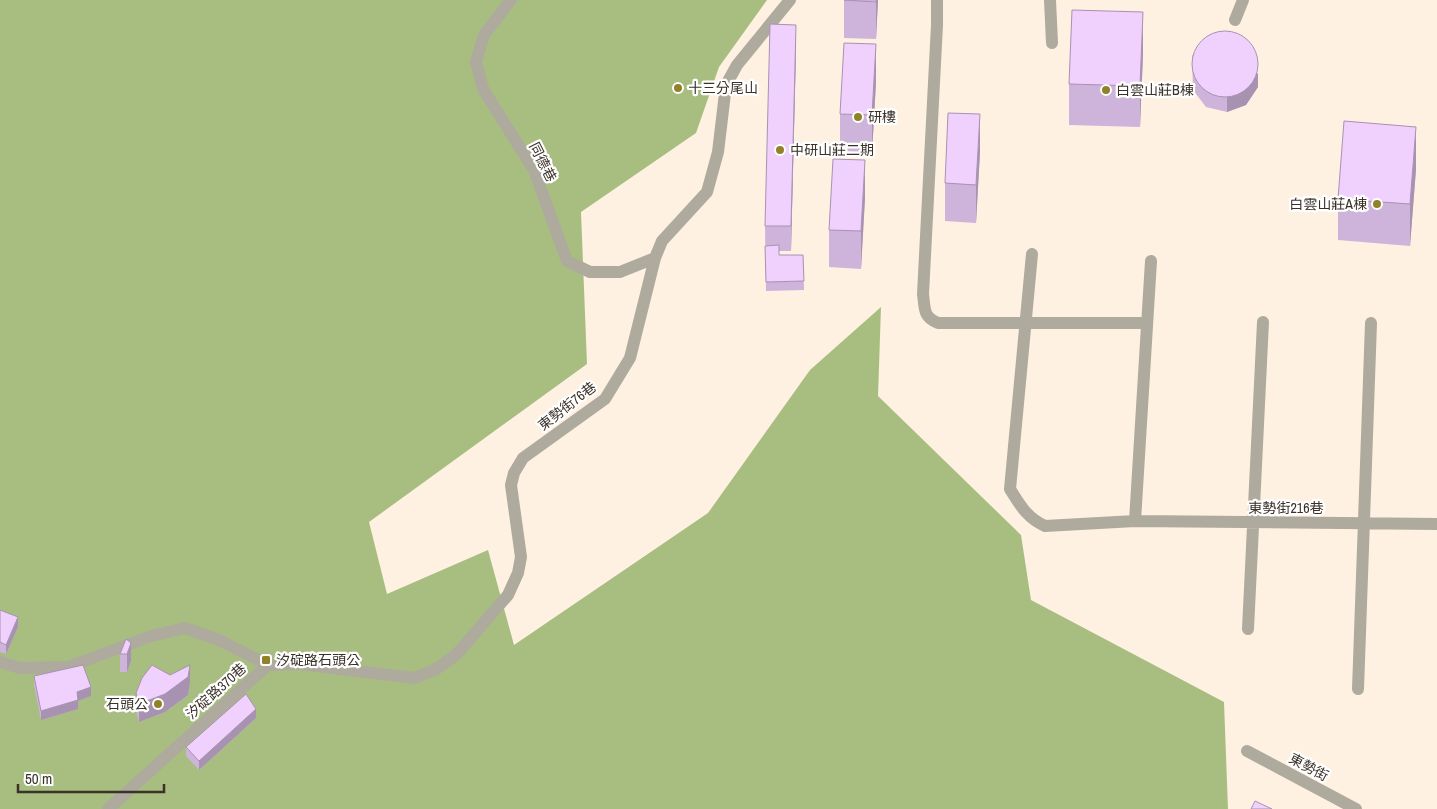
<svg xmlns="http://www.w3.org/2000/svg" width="1437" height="809" font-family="'Archivo Narrow','Noto Sans TC',sans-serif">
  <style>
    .forest { fill: #a8be80 }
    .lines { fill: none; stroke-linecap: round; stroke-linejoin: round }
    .minor { stroke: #aeaa9d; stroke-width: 12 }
    .wall { fill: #ceb3da }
    .shaded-wall { fill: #a892b1 }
    .building { fill: #f0d0fd; stroke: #a892b1 }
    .poi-dot { fill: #918128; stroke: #fff; stroke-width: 2 }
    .labels { text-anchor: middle; stroke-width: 4.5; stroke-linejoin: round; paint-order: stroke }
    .poi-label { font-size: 14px; fill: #3a3128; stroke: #fff; text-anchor: start }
    .street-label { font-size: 14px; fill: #3a3128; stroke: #fff }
  </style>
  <rect width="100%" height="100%" fill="#fef1e2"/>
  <path class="forest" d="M 0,0 L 767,0 L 719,67 L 696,133 L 581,212 L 587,364 L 369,522 L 387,594 L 488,550 L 514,645 L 708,513 L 810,370 L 881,307 L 878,396 L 1021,535 L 1031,600 L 1224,702 L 1228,809 L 0,809 Z"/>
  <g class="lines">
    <path class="minor" d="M 511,0 L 484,35 L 476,62 L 483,89 L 534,170 L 567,261 L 590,272 L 620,272 L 655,258
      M 937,0 L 937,25 L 923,294 C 925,309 923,317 938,323 L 1147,323
      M 1050,0 L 1052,43
      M 1235,20 L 1243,0
      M 1032,254 L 1010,489 C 1020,505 1027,518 1045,526 L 1135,521 L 1437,524
      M 1135,521 L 1151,261
      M 1248,629 L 1263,322
      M 0,662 L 20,668 L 68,667 L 151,636 L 185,628 L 219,640 L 268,665 L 298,664 L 415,678 L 436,669 L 456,655 L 508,595 L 518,573 L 521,557 L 511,485 L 514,473 L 523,458 L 605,399 L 630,358 L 655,258 L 662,241 L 707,192 L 718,152 L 726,85 L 737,65 L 790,0
      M 1358,689 L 1371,323
      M 1247,751 L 1356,809
      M 108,809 L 268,665"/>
  </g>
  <path class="wall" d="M 844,0 L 878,0 L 876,39 L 844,38 Z
    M 796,50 L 791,251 L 779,251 L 779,255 L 803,255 L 804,290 L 766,291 L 765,226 Z
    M 1143,54 L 1140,127 L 1069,125 L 1069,84 Z
    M 1192,55 L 1258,87 L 1246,105 L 1227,112 L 1206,107 L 1193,90 Z
    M 876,82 L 872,153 L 840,151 L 840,114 Z
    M 980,152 L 976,223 L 945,221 L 945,183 Z
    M 1416,169 L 1410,246 L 1338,240 L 1338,199 Z
    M 865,198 L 861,269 L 829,267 L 829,230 Z
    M 0,610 L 18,627 L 6,654 L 0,652 Z
    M 126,639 L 131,661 L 127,672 L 120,672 L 120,654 Z
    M 170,675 L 190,683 L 188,695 L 165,712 L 139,722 L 136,711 L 136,693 Z
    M 34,676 L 91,696 L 78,701 L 78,709 L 41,720 L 34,685 Z
    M 256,718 L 199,770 L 186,756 L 186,747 Z"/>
  <path class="shaded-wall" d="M 876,0 L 878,0 L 876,39 Z
    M 1143,12 L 1143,54 L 1140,127 L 1140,86 Z
    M 796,25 L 796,50 L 791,251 L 791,226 Z
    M 876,44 L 876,82 L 872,153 L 872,115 Z
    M 1258,73 L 1258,87 L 1246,105 L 1227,112 L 1227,98 Z
    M 980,114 L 980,152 L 976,223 L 976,185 Z
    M 1416,127 L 1416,169 L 1410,246 L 1410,204 Z
    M 865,160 L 865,198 L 861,269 L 861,231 Z
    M 18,617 L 18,627 L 6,654 L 6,645 Z
    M 131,643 L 131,661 L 127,672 L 127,654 Z
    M 190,665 L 190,683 L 188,695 L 165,712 L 139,722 L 139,704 Z
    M 91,687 L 91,696 L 78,701 L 78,709 L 41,720 L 41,711 L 77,692 Z
    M 256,709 L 256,718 L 199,770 L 199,761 Z"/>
  <path class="building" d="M 844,0 L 876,0 L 876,2 Z
    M 1072,10 L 1143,12 L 1140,86 L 1069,84 Z
    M 770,24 L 796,25 L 791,226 L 765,226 Z
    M1192 64a33 33 0 1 1 66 0a33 33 0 1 1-66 0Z
    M 844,43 L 876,44 L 872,115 L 840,114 Z
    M 948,113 L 980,114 L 976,185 L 945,183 Z
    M 1344,121 L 1416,127 L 1410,204 L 1338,199 Z
    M 833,159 L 865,160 L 861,231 L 829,230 Z
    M 779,245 L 779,255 L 803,255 L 804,281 L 766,282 L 765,246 Z
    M 0,610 L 18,617 L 6,645 L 0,642 Z
    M 126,639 L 131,643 L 127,654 L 120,654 Z
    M 83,665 L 91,687 L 77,692 L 78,700 L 41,711 L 34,676 Z
    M 152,665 L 170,675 L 190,665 L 188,677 L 165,694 L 139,704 L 136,693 L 142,678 Z
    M 246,694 L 256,709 L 199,761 L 186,747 Z
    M 1255,801 L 1272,809 L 1251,809 Z"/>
  <g class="poi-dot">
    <circle cx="678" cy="88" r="5"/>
    <circle cx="1106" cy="90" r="5"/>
    <circle cx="858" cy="117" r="5"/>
    <circle cx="780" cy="150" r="5"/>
    <circle cx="1377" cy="204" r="5"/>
    <rect x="261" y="655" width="10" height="10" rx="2.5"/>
    <circle cx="158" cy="704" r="5"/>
  </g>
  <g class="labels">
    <g class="poi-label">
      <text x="688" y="93">十三分尾山</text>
      <text x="1116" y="95">白雲山莊B棟</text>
      <text x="868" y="122">研樓</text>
      <text x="790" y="155">中研山莊二期</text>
      <text x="1367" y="209" text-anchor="end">白雲山莊A棟</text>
      <text x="276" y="665">汐碇路石頭公</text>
      <text x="148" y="709" text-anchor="end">石頭公</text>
    </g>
    <g class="street-label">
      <text transform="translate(543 162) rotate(63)" y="5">同德巷</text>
      <text transform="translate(567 406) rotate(-38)" y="5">東勢街76巷</text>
      <text x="1286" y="513">東勢街216巷</text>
      <text transform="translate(216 691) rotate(-42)" y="5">汐碇路370巷</text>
      <text transform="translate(1309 767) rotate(28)" y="5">東勢街</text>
    </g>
  </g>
  <path d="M18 784v8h146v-8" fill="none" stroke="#3a3128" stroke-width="2.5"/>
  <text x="25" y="784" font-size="15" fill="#3a3128" stroke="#ffffff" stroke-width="4" paint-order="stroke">50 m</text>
</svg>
